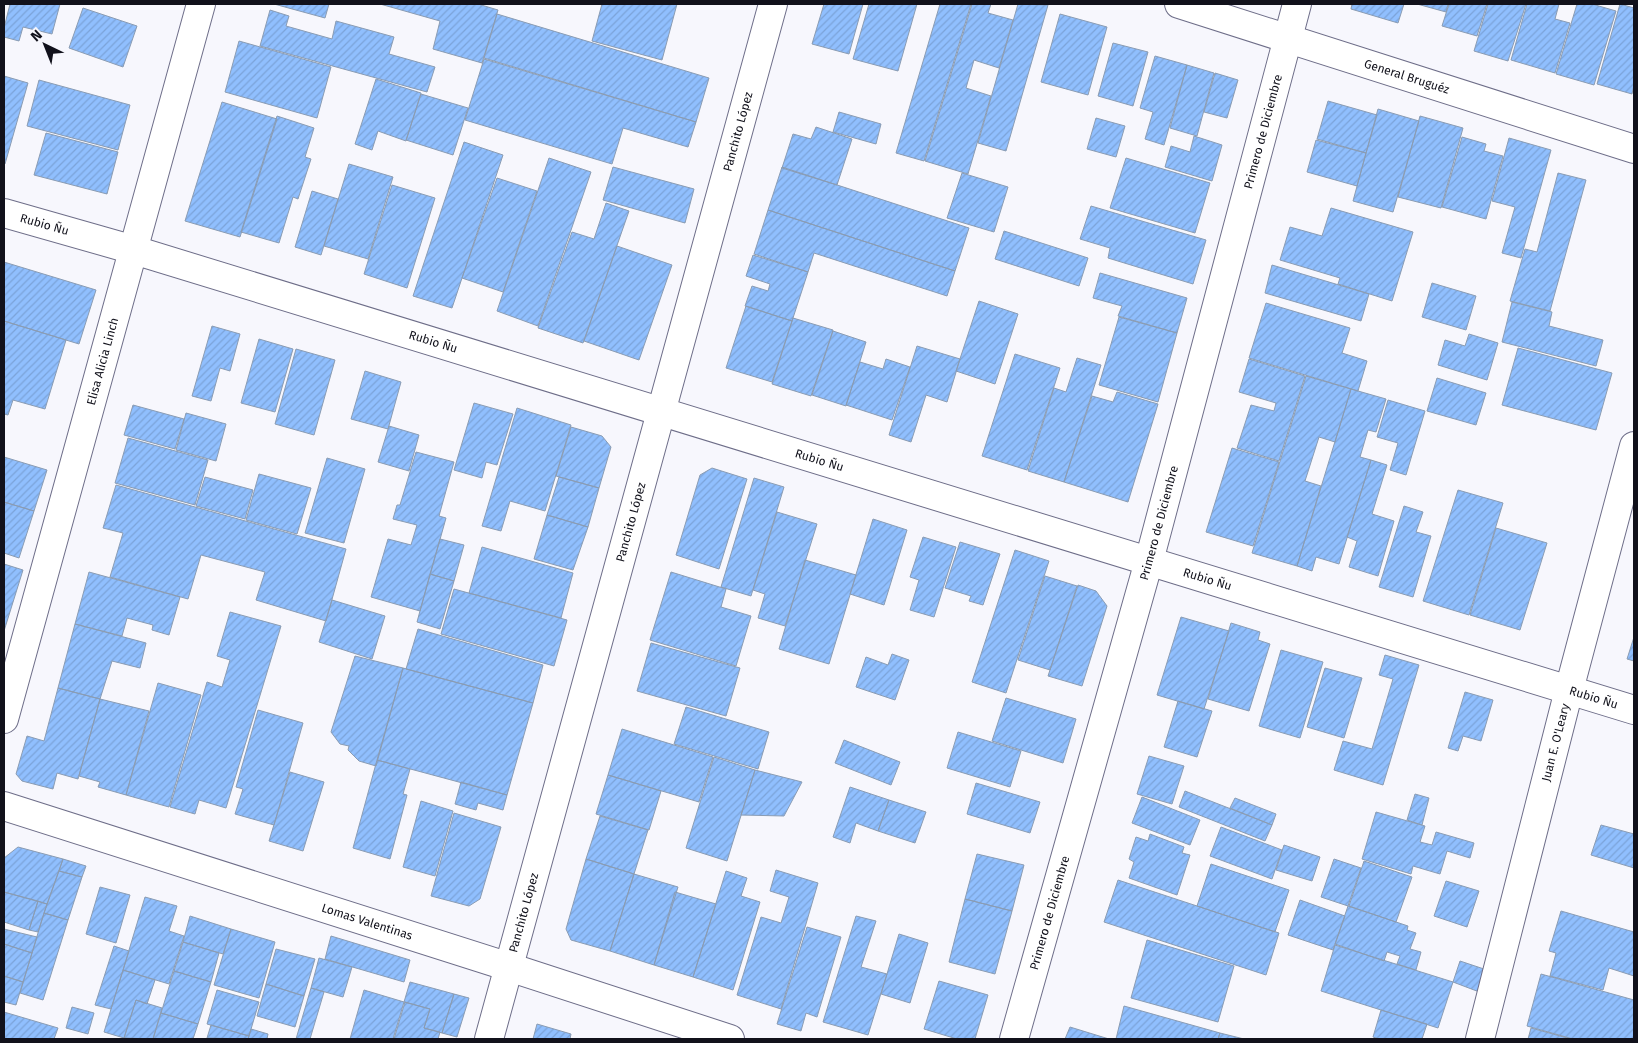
<svg xmlns="http://www.w3.org/2000/svg" width="1638" height="1043" font-family="'Fira Sans',sans-serif">
  <style>
    .building { fill: url(#building-hatch); stroke: #8a9cb3 }
    .lines { fill: none; stroke-linecap: round; stroke-linejoin: round }
    .minor-casing { stroke: #6e6e89; stroke-width: 30 }
    .minor { stroke: #fff; stroke-width: 28 }
    .labels { text-anchor: middle; stroke-width: 4; stroke-linejoin: round; paint-order: stroke }
    .street-label { font-size: 12px; fill: #11111b; stroke: #f7f7fd }
  </style>
  <defs>
    <pattern id="building-hatch" width="6" height="6" patternUnits="userSpaceOnUse" patternTransform="scale(1.25)"><rect width="6" height="6" fill="#90bffe"/><path d="M-1 1l2-2M0 6l6-6M5 7l2-2" fill="none" stroke="#7ba3d9"/></pattern>
  </defs>
  <rect width="100%" height="100%" fill="#f7f7fd"/>
  <path class="building" d="M 10,4 L 60,4 L 52,34 L 23,27 L 19,41 L 4,37 L 4,28 Z
    M 274,4 L 329,4 L 325,18 Z
    M 380,4 L 478,4 L 498,10 L 482,63 L 433,49 L 440,21 Z
    M 602,4 L 677,4 L 662,60 L 592,41 Z
    M 824,4 L 863,4 L 849,54 L 812,44 Z
    M 869,4 L 917,4 L 898,71 L 853,59 Z
    M 940,4 L 971,4 L 924,161 L 896,153 Z
    M 972,4 L 991,4 L 988,13 L 1013,20 L 999,68 L 974,60 L 966,88 L 991,96 L 968,174 L 925,161 Z
    M 1018,4 L 1048,5 L 1006,151 L 978,143 Z
    M 1352,4 L 1404,4 L 1398,23 L 1351,9 Z
    M 1417,4 L 1448,4 L 1446,12 Z
    M 1449,4 L 1487,4 L 1477,36 L 1442,26 Z
    M 1488,4 L 1526,4 L 1508,61 L 1474,51 Z
    M 1527,4 L 1559,4 L 1555,19 L 1570,23 L 1555,73 L 1511,60 Z
    M 1577,4 L 1592,4 L 1616,11 L 1594,85 L 1556,74 Z
    M 1620,4 L 1634,8 L 1634,85 L 1632,94 L 1597,84 Z
    M 83,8 L 137,26 L 123,67 L 69,48 Z
    M 270,10 L 289,16 L 286,26 L 332,39 L 336,21 L 394,37 L 389,54 L 435,67 L 427,92 L 260,46 Z
    M 497,14 L 709,78 L 696,122 L 484,58 Z
    M 1060,14 L 1107,27 L 1088,95 L 1041,82 Z
    M 239,41 L 331,67 L 317,118 L 225,92 Z
    M 1113,43 L 1148,52 L 1133,106 L 1098,96 Z
    M 1155,56 L 1187,65 L 1164,145 L 1145,139 L 1153,112 L 1140,108 Z
    M 484,59 L 696,122 L 688,147 L 623,128 L 612,164 L 465,120 Z
    M 1187,65 L 1214,73 L 1197,136 L 1170,128 Z
    M 1215,73 L 1238,80 L 1227,118 L 1204,112 Z
    M 4,76 L 28,83 L 5,164 L 4,163 Z
    M 376,79 L 421,93 L 406,141 L 378,131 L 372,150 L 355,144 Z
    M 39,80 L 130,105 L 118,150 L 27,126 Z
    M 421,94 L 468,108 L 453,155 L 406,140 Z
    M 1328,101 L 1377,115 L 1366,153 L 1317,139 Z
    M 222,102 L 277,119 L 240,237 L 185,221 Z
    M 1378,109 L 1419,121 L 1393,212 L 1353,201 Z
    M 839,112 L 881,124 L 876,144 L 833,132 Z
    M 277,116 L 314,128 L 305,157 L 311,159 L 298,199 L 293,197 L 279,243 L 241,232 Z
    M 1420,116 L 1463,128 L 1441,208 L 1398,197 Z
    M 1096,118 L 1125,126 L 1116,157 L 1087,149 Z
    M 816,127 L 852,139 L 837,185 L 782,168 L 793,134 L 811,139 Z
    M 46,133 L 118,152 L 107,194 L 34,175 Z
    M 1194,136 L 1222,145 L 1212,181 L 1165,167 L 1171,146 L 1190,152 Z
    M 1462,137 L 1486,144 L 1484,151 L 1503,156 L 1486,219 L 1442,207 Z
    M 1509,138 L 1551,150 L 1521,258 L 1502,253 L 1515,207 L 1492,201 Z
    M 1316,140 L 1366,153 L 1357,186 L 1307,172 Z
    M 464,142 L 503,155 L 452,308 L 413,296 Z
    M 549,158 L 591,172 L 538,326 L 497,311 Z
    M 1126,158 L 1210,183 L 1195,233 L 1110,208 Z
    M 349,164 L 393,177 L 368,259 L 324,246 Z
    M 613,167 L 694,189 L 685,223 L 603,200 Z
    M 782,167 L 969,228 L 955,271 L 768,210 Z
    M 962,173 L 1008,187 L 994,232 L 947,218 Z
    M 1558,173 L 1586,180 L 1550,311 L 1510,301 L 1525,249 L 1537,252 Z
    M 497,178 L 537,191 L 503,292 L 462,278 Z
    M 392,185 L 435,198 L 407,288 L 364,274 Z
    M 312,191 L 338,199 L 321,255 L 295,247 Z
    M 606,203 L 629,211 L 583,343 L 538,328 L 572,232 L 594,239 Z
    M 1091,206 L 1206,240 L 1193,284 L 1108,258 L 1110,248 L 1080,239 Z
    M 1331,208 L 1413,232 L 1392,301 L 1338,284 L 1340,278 L 1280,260 L 1290,227 L 1322,236 Z
    M 768,210 L 955,271 L 947,296 L 814,253 L 808,272 L 754,254 Z
    M 1004,231 L 1088,258 L 1079,286 L 995,259 Z
    M 617,246 L 672,265 L 639,360 L 584,341 Z
    M 753,255 L 808,272 L 792,321 L 745,306 L 752,286 L 768,291 L 770,284 L 746,276 Z
    M 4,262 L 96,290 L 79,344 L 4,321 Z
    M 1272,265 L 1369,294 L 1361,321 L 1265,293 Z
    M 1100,273 L 1187,298 L 1177,333 L 1118,316 L 1122,306 L 1093,298 Z
    M 1432,283 L 1476,296 L 1466,330 L 1422,317 Z
    M 979,301 L 1018,314 L 995,384 L 956,371 Z
    M 1512,302 L 1552,312 L 1549,326 L 1603,340 L 1596,366 L 1502,342 Z
    M 1266,303 L 1350,328 L 1342,353 L 1367,361 L 1358,391 L 1249,358 Z
    M 746,306 L 792,321 L 772,382 L 726,368 Z
    M 1119,317 L 1177,333 L 1158,402 L 1099,385 Z
    M 793,318 L 833,330 L 811,396 L 772,384 Z
    M 4,321 L 66,340 L 45,409 L 13,400 L 8,415 L 4,414 Z
    M 212,326 L 240,334 L 230,371 L 220,368 L 211,401 L 192,396 Z
    M 833,331 L 866,342 L 846,406 L 812,395 Z
    M 1469,334 L 1498,343 L 1487,380 L 1438,365 L 1445,340 L 1465,346 Z
    M 259,339 L 293,349 L 275,412 L 241,403 Z
    M 917,346 L 960,359 L 947,402 L 926,395 L 911,442 L 889,435 Z
    M 1518,348 L 1612,373 L 1596,430 L 1502,405 Z
    M 296,349 L 335,360 L 314,435 L 275,424 Z
    M 1015,354 L 1060,368 L 1027,470 L 982,456 Z
    M 1077,358 L 1101,365 L 1064,482 L 1028,471 L 1054,388 L 1066,392 Z
    M 886,359 L 910,367 L 892,420 L 846,405 L 860,362 L 883,369 Z
    M 1249,359 L 1305,376 L 1279,461 L 1237,448 L 1251,405 L 1274,411 L 1276,403 L 1239,392 Z
    M 365,371 L 401,382 L 388,429 L 351,419 Z
    M 1306,376 L 1351,389 L 1335,442 L 1319,437 L 1305,481 L 1321,486 L 1297,566 L 1252,553 Z
    M 1437,378 L 1486,393 L 1476,425 L 1427,411 Z
    M 1351,389 L 1386,399 L 1376,432 L 1368,430 L 1360,457 L 1371,460 L 1339,564 L 1316,557 L 1312,571 L 1297,566 Z
    M 1117,392 L 1158,404 L 1128,502 L 1064,482 L 1092,396 L 1113,402 Z
    M 1388,400 L 1425,411 L 1406,475 L 1390,470 L 1398,443 L 1377,437 Z
    M 474,403 L 513,414 L 497,465 L 486,462 L 482,478 L 454,470 Z
    M 133,405 L 184,419 L 175,449 L 124,435 Z
    M 517,408 L 571,425 L 545,511 L 510,501 L 501,531 L 482,526 Z
    M 186,413 L 226,424 L 216,461 L 176,450 Z
    M 389,426 L 419,435 L 409,471 L 378,462 Z
    M 571,427 L 602,436 L 611,447 L 599,488 L 556,476 Z
    M 128,438 L 208,460 L 195,505 L 115,483 Z
    M 1232,448 L 1279,462 L 1253,546 L 1206,532 Z
    M 416,452 L 454,462 L 439,516 L 446,518 L 420,611 L 371,597 L 388,539 L 411,545 L 417,525 L 393,519 L 397,505 L 400,505 Z
    M 4,457 L 47,470 L 34,511 L 4,502 Z
    M 327,458 L 365,469 L 344,543 L 305,533 Z
    M 1371,460 L 1387,465 L 1372,514 L 1394,521 L 1378,576 L 1349,567 L 1357,541 L 1347,537 Z
    M 712,468 L 747,479 L 719,569 L 676,555 L 700,475 Z
    M 259,474 L 311,488 L 297,534 L 246,520 Z
    M 205,477 L 253,490 L 245,519 L 196,506 Z
    M 559,477 L 599,488 L 588,527 L 547,515 Z
    M 754,478 L 784,487 L 751,596 L 721,587 Z
    M 116,485 L 346,549 L 326,621 L 256,600 L 265,572 L 201,555 L 188,599 L 110,577 L 123,533 L 103,528 Z
    M 1458,490 L 1503,503 L 1469,615 L 1423,601 Z
    M 4,502 L 34,511 L 19,558 L 4,553 Z
    M 1404,506 L 1423,512 L 1416,532 L 1431,536 L 1413,597 L 1379,587 Z
    M 777,512 L 817,524 L 785,626 L 758,618 L 765,594 L 753,590 Z
    M 547,515 L 588,527 L 573,570 L 534,559 Z
    M 873,519 L 907,530 L 884,605 L 850,594 Z
    M 1496,528 L 1547,543 L 1520,630 L 1470,615 Z
    M 923,537 L 956,547 L 934,617 L 910,610 L 919,580 L 910,577 Z
    M 440,539 L 464,545 L 454,581 L 430,574 Z
    M 960,542 L 1000,554 L 983,605 L 969,601 L 971,596 L 945,588 Z
    M 482,547 L 573,573 L 561,618 L 469,593 Z
    M 1015,550 L 1049,561 L 1006,693 L 972,682 Z
    M 805,560 L 856,575 L 829,664 L 779,649 Z
    M 4,564 L 23,570 L 4,631 Z
    M 89,572 L 180,597 L 169,635 L 152,630 L 153,625 L 127,618 L 122,636 L 75,624 Z
    M 671,572 L 726,589 L 721,607 L 751,616 L 736,666 L 650,640 Z
    M 430,574 L 454,581 L 440,629 L 417,622 Z
    M 1045,576 L 1077,586 L 1050,670 L 1018,660 Z
    M 1078,585 L 1096,591 L 1107,606 L 1082,686 L 1048,676 Z
    M 454,589 L 567,620 L 554,666 L 441,634 Z
    M 332,600 L 385,616 L 372,659 L 319,642 Z
    M 230,612 L 281,626 L 226,808 L 199,800 L 195,814 L 170,807 L 207,682 L 222,687 L 230,660 L 217,656 Z
    M 1181,617 L 1229,631 L 1204,709 L 1157,695 Z
    M 1231,623 L 1260,632 L 1258,640 L 1270,644 L 1249,711 L 1208,699 Z
    M 75,624 L 146,643 L 140,668 L 112,661 L 100,699 L 58,688 Z
    M 418,629 L 543,665 L 533,703 L 406,669 Z
    M 1634,637 L 1634,661 L 1627,659 Z
    M 651,643 L 740,668 L 726,716 L 637,691 Z
    M 1281,650 L 1323,662 L 1300,738 L 1259,726 Z
    M 892,654 L 909,660 L 895,700 L 856,687 L 866,657 L 888,665 Z
    M 1385,655 L 1419,665 L 1383,785 L 1334,770 L 1343,741 L 1372,749 L 1393,679 L 1379,675 Z
    M 355,656 L 403,668 L 376,766 L 359,761 L 348,750 L 349,746 L 340,744 L 331,732 Z
    M 403,668 L 533,703 L 507,795 L 377,760 Z
    M 1325,668 L 1362,678 L 1344,738 L 1307,727 Z
    M 158,683 L 201,695 L 169,807 L 126,795 Z
    M 58,688 L 100,699 L 78,779 L 57,773 L 53,789 L 22,781 L 16,774 L 27,736 L 44,741 Z
    M 1465,692 L 1493,700 L 1481,741 L 1463,736 L 1458,751 L 1448,748 Z
    M 1006,698 L 1076,719 L 1063,763 L 992,741 Z
    M 100,699 L 149,711 L 126,795 L 98,787 L 100,782 L 79,776 Z
    M 1178,701 L 1212,711 L 1197,757 L 1164,747 Z
    M 686,707 L 769,732 L 758,769 L 674,744 Z
    M 258,710 L 303,723 L 274,825 L 235,814 L 243,789 L 236,787 Z
    M 622,729 L 713,757 L 699,802 L 608,775 Z
    M 958,732 L 1021,751 L 1010,787 L 947,768 Z
    M 844,740 L 900,762 L 891,785 L 835,763 Z
    M 1149,756 L 1184,766 L 1172,804 L 1137,794 Z
    M 714,757 L 755,770 L 727,861 L 686,848 Z
    M 377,760 L 410,769 L 403,794 L 407,795 L 390,859 L 353,848 Z
    M 755,770 L 802,782 L 784,816 L 741,815 Z
    M 290,772 L 324,782 L 303,851 L 269,841 Z
    M 608,775 L 661,791 L 649,830 L 596,814 Z
    M 461,782 L 507,795 L 503,810 L 478,803 L 476,810 L 455,804 Z
    M 976,783 L 1040,802 L 1030,833 L 967,814 Z
    M 850,787 L 889,800 L 878,831 L 856,823 L 850,843 L 833,837 Z
    M 1185,791 L 1272,825 L 1265,841 L 1179,807 Z
    M 1415,794 L 1429,798 L 1422,825 L 1407,820 Z
    M 1142,797 L 1200,820 L 1190,845 L 1132,823 Z
    M 1235,798 L 1276,814 L 1272,825 L 1230,808 Z
    M 889,800 L 926,812 L 915,843 L 878,831 Z
    M 421,801 L 453,811 L 435,876 L 403,867 Z
    M 1376,812 L 1425,826 L 1420,842 L 1432,845 L 1436,832 L 1474,843 L 1470,858 L 1447,851 L 1440,874 L 1413,866 L 1411,874 L 1362,859 Z
    M 454,813 L 501,827 L 480,899 L 469,906 L 431,896 Z
    M 600,816 L 648,830 L 634,874 L 586,859 Z
    M 1601,825 L 1634,834 L 1634,868 L 1591,855 Z
    M 1221,827 L 1282,850 L 1272,879 L 1210,856 Z
    M 1150,834 L 1184,847 L 1182,853 L 1190,855 L 1177,895 L 1129,878 L 1134,862 L 1129,859 L 1136,837 L 1148,841 Z
    M 1284,845 L 1320,857 L 1312,881 L 1276,870 Z
    M 18,847 L 63,859 L 47,904 L 4,892 L 4,858 Z
    M 977,854 L 1024,865 L 1012,911 L 965,899 Z
    M 63,859 L 86,866 L 82,877 L 59,871 Z
    M 586,859 L 634,874 L 610,951 L 571,940 L 566,929 Z
    M 1334,859 L 1361,868 L 1348,906 L 1321,897 Z
    M 1364,861 L 1412,877 L 1396,922 L 1349,906 Z
    M 1211,864 L 1289,890 L 1275,932 L 1197,906 Z
    M 776,870 L 818,883 L 781,1009 L 737,995 L 761,917 L 781,923 L 789,897 L 770,891 Z
    M 59,871 L 82,877 L 68,920 L 44,913 Z
    M 726,871 L 747,878 L 741,896 L 760,902 L 733,990 L 693,977 Z
    M 634,874 L 678,887 L 654,965 L 610,951 Z
    M 1118,880 L 1279,933 L 1266,975 L 1104,922 Z
    M 1446,881 L 1479,891 L 1467,927 L 1434,916 Z
    M 100,887 L 130,895 L 116,943 L 86,934 Z
    M 4,892 L 38,901 L 29,930 L 4,922 Z
    M 675,892 L 716,904 L 693,977 L 654,965 Z
    M 145,897 L 177,906 L 169,931 L 184,936 L 169,984 L 123,970 Z
    M 965,899 L 1012,911 L 995,974 L 949,962 Z
    M 1300,900 L 1345,916 L 1333,950 L 1288,935 Z
    M 38,901 L 47,904 L 38,932 L 29,930 Z
    M 1348,906 L 1408,926 L 1407,930 L 1416,933 L 1410,949 L 1421,952 L 1416,970 L 1397,964 L 1400,956 L 1387,952 L 1384,961 L 1335,944 Z
    M 1561,911 L 1634,932 L 1634,976 L 1609,968 L 1603,990 L 1550,976 L 1556,953 L 1549,951 Z
    M 44,913 L 68,920 L 43,1000 L 20,993 Z
    M 190,916 L 231,929 L 223,954 L 183,942 Z
    M 856,916 L 876,921 L 861,967 L 887,974 L 868,1035 L 823,1022 Z
    M 807,927 L 841,937 L 817,1017 L 806,1013 L 801,1031 L 777,1024 Z
    M 4,929 L 37,937 L 32,953 L 4,944 Z
    M 231,929 L 275,942 L 259,998 L 214,985 Z
    M 899,934 L 928,943 L 910,1003 L 881,994 Z
    M 331,936 L 410,960 L 404,982 L 325,959 Z
    M 1147,940 L 1234,966 L 1218,1022 L 1131,998 Z
    M 183,942 L 219,953 L 211,982 L 174,971 Z
    M 4,944 L 32,953 L 23,982 L 4,976 Z
    M 1335,945 L 1453,982 L 1438,1028 L 1321,991 Z
    M 114,946 L 129,951 L 111,1009 L 95,1005 Z
    M 276,949 L 315,959 L 304,996 L 266,984 Z
    M 319,958 L 352,967 L 343,997 L 311,988 Z
    M 1460,961 L 1490,971 L 1482,993 L 1453,982 Z
    M 123,970 L 155,980 L 147,1004 L 136,1000 L 124,1038 L 104,1032 Z
    M 174,971 L 211,982 L 198,1024 L 161,1013 Z
    M 1541,974 L 1634,1000 L 1634,1039 L 1573,1039 L 1527,1026 Z
    M 4,976 L 23,982 L 16,1005 L 4,1002 Z
    M 939,981 L 988,995 L 975,1039 L 957,1039 L 924,1029 Z
    M 410,982 L 454,994 L 442,1033 L 424,1028 L 430,1009 L 404,1002 Z
    M 266,984 L 304,996 L 295,1027 L 257,1016 Z
    M 311,988 L 324,992 L 310,1039 L 296,1039 Z
    M 217,990 L 259,1002 L 249,1036 L 207,1024 Z
    M 364,990 L 404,1002 L 393,1039 L 350,1039 Z
    M 454,994 L 469,998 L 457,1037 L 442,1033 Z
    M 136,1000 L 162,1008 L 153,1039 L 124,1038 Z
    M 405,1002 L 430,1009 L 424,1028 L 440,1032 L 438,1039 L 394,1039 Z
    M 1124,1006 L 1220,1033 L 1218,1039 L 1116,1039 Z
    M 72,1007 L 94,1013 L 88,1034 L 66,1028 Z
    M 1381,1010 L 1427,1024 L 1422,1039 L 1379,1039 L 1373,1037 Z
    M 4,1012 L 58,1028 L 54,1039 L 4,1039 Z
    M 161,1013 L 198,1024 L 193,1039 L 153,1039 Z
    M 537,1024 L 571,1034 L 570,1039 L 533,1039 Z
    M 211,1025 L 249,1036 L 248,1039 L 207,1038 Z
    M 1070,1027 L 1109,1039 L 1065,1039 Z
    M 1531,1028 L 1571,1039 L 1528,1039 Z
    M 251,1029 L 268,1034 L 267,1039 L 248,1039 Z
    M 1220,1033 L 1244,1039 L 1218,1039 Z"/>
  <g class="lines">
    <g class="minor-casing">
      <g id="minor">
        <path id="s1" d="M 1179,4 L 1634,149"/>
        <path id="s2" d="M 4,213 L 134,250 L 1634,710"/>
        <path id="s3" d="M 4,719 L 201,4"/>
        <path id="s4" d="M 4,806 L 509,967 L 730,1039"/>
        <path id="s5" d="M 489,1039 L 773,4"/>
        <path id="s6" d="M 1014,1039 L 1149,561 L 1297,4"/>
        <path id="s7" d="M 1480,1039 L 1569,690 L 1634,446"/>
      </g>
    </g>
    <use href="#minor" class="minor"/>
  </g>
  <g class="labels">
    <g class="street-label">
      <text dy="4" stroke="none"><textPath href="#s1" startOffset="239">General Bruguéz</textPath></text>
      <text dy="4" stroke="none"><textPath href="#s5" startOffset="941">Panchito López</textPath></text>
      <text dy="4" stroke="none"><textPath href="#s6" startOffset="941">Primero de Diciembre</textPath></text>
      <text dy="4" stroke="none"><textPath href="#s2" startOffset="42">Rubio Ñu</textPath></text>
      <text dy="4" stroke="none"><textPath href="#s2" startOffset="448">Rubio Ñu</textPath></text>
      <text dy="4" stroke="none"><textPath href="#s3" startOffset="371">Elisa Alicia Linch</textPath></text>
      <text dy="4" stroke="none"><textPath href="#s2" startOffset="852">Rubio Ñu</textPath></text>
      <text dy="4" stroke="none"><textPath href="#s5" startOffset="536">Panchito López</textPath></text>
      <text dy="4" stroke="none"><textPath href="#s6" startOffset="536">Primero de Diciembre</textPath></text>
      <text dy="4" stroke="none"><textPath href="#s2" startOffset="1258">Rubio Ñu</textPath></text>
      <text dy="4" stroke="none"><textPath href="#s2" startOffset="1662">Rubio Ñu</textPath></text>
      <text dy="4" stroke="none"><textPath href="#s7" startOffset="306">Juan E. O'Leary</textPath></text>
      <text dy="4" stroke="none"><textPath href="#s5" startOffset="131">Panchito López</textPath></text>
      <text dy="4" stroke="none"><textPath href="#s6" startOffset="131">Primero de Diciembre</textPath></text>
      <text dy="4" stroke="none"><textPath href="#s4" startOffset="381">Lomas Valentinas</textPath></text>
    </g>
  </g>
  <rect width="1638" height="1043" fill="none" stroke="#11111b" stroke-width="10"/>
  <g transform="translate(45 45) rotate(317)" stroke="#f7f7fd" stroke-width="4" paint-order="stroke">
  <path d="M0-4L9 19L0 12L-9 19Z" fill="#11111b"/>
  <text y="-8" font-size="14" font-weight="bold" text-anchor="middle" fill="#11111b">N</text>
  </g>
</svg>
